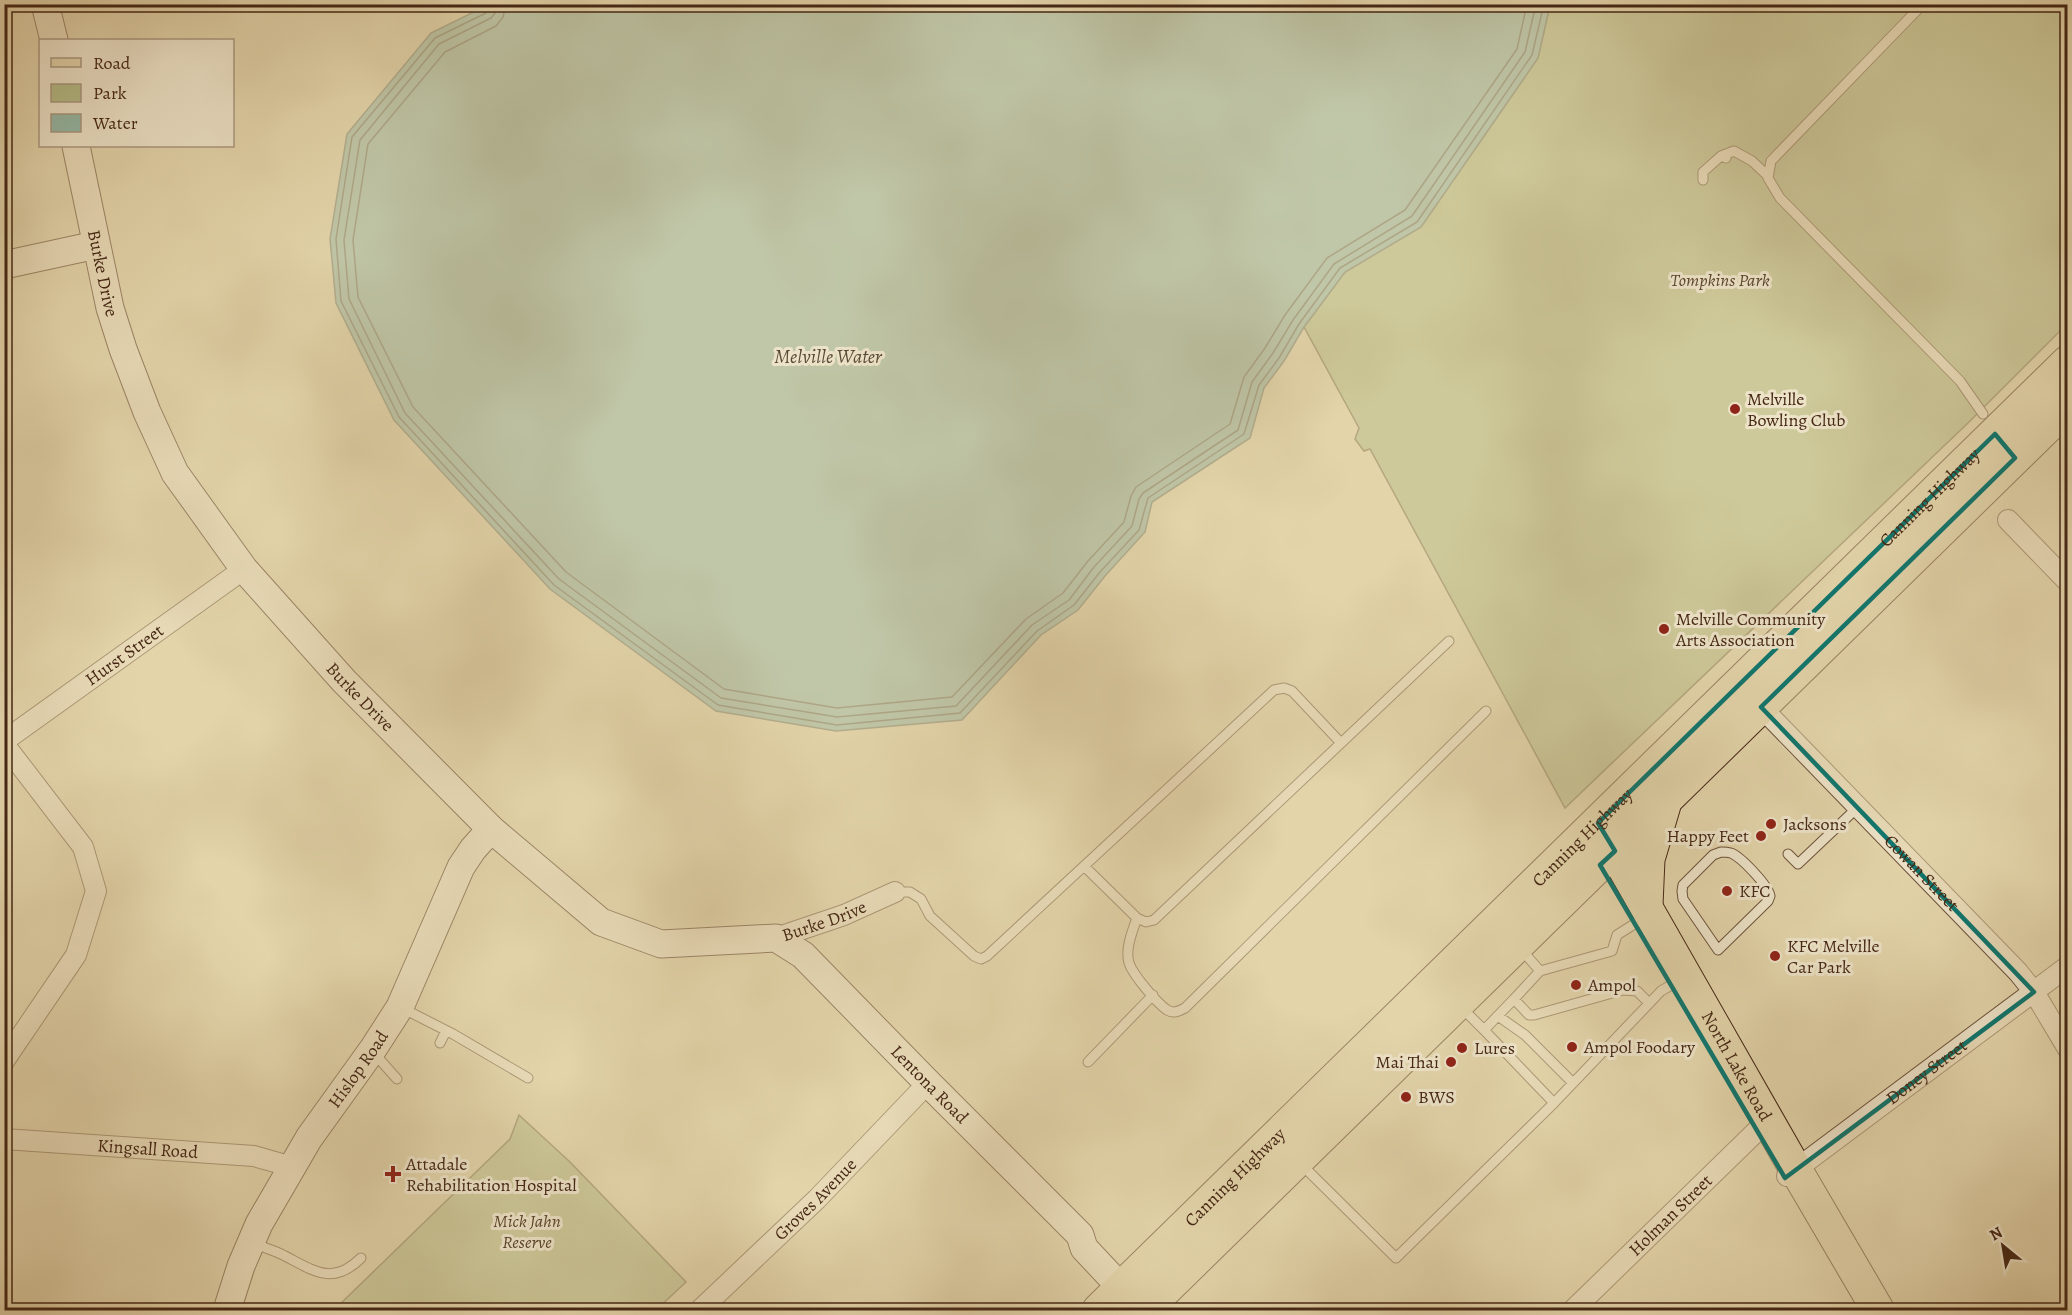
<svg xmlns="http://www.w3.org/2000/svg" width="2072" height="1315" font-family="Alegreya,serif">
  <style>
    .green { fill: #b4bc88; stroke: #7c724e; stroke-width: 1.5 }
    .water { fill: #95b8a6; stroke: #757e6c; stroke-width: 1.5 }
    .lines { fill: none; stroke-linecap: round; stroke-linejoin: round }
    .shore { stroke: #6d705e; stroke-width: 1.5 }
    .lane-casing { stroke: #6c523a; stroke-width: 11 }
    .street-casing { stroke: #6c523a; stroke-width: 22 }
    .secondary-casing { stroke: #452715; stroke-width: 29 }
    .primary-casing { stroke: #452715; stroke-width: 34 }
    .highway-casing { stroke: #452715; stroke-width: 35 }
    .lane { stroke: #ede3c8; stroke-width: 9 }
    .street { stroke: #ede3c8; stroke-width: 20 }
    .secondary { stroke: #ede3c8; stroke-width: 27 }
    .primary { stroke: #e3d4aa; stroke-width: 32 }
    .highway { stroke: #e3d4aa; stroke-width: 33 }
    .marked { fill: none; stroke: #0f766e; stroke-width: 4.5; stroke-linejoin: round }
    .poi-dot { fill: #8f2418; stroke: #ede3c8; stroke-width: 2 }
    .labels { text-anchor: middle; stroke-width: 6; stroke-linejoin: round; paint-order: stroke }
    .street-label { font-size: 18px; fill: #452715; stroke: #ede3c8 }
    .park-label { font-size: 18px; font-style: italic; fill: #5b452c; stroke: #ede3c8 }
    .poi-label { font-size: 18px; fill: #452715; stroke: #ede3c8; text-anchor: start }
    .water-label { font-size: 20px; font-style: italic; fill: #594b39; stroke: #ede3c8 }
  </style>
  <rect width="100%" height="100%" fill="#e3d4aa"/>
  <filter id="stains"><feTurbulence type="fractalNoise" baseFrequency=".00333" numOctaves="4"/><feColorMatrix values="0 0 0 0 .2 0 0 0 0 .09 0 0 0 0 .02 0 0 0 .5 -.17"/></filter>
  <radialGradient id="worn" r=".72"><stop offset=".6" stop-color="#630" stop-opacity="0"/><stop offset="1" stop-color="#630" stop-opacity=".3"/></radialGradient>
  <path class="green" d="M 1550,5 L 2067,5 L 2067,324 L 1968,423 L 1565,808 L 1370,449 L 1364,451 L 1355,439 L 1359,428 L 1304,327 L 1345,272 L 1421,227 L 1538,58 Z
    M 519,1115 L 570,1162 L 686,1282 L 656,1310 L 334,1310 L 510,1139 Z"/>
  <path class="water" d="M 488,5 L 488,4 L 1550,5 L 1538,58 L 1421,227 L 1345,272 L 1304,327 L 1284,361 L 1264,388 L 1250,438 L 1152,502 L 1145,532 L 1105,576 L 1078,610 L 1041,635 L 962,720 L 836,731 L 716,711 L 550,589 L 394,420 L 336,303 L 330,239 L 347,134 L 431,33 Z"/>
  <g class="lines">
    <path class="shore" d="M 489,4 L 486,13 L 435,38 L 352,137 L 336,239 L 341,301 L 399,417 L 554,585 L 718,705 L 837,725 L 960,713 L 1037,631 L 1074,605 L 1100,572 L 1139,530 L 1148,498 L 1244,434 L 1259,385 L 1279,358 L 1299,324 L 1340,268 L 1417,222 L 1532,55 L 1544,4
      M 497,4 L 495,13 L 491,18 L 439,44 L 360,140 L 344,240 L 349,299 L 405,413 L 559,579 L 721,698 L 837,717 L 956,706 L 1032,625 L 1069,600 L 1094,567 L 1132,526 L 1139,499 L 1143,493 L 1238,430 L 1252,382 L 1273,353 L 1293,320 L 1334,264 L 1412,216 L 1525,52 L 1536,4
      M 506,4 L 503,17 L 496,26 L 445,52 L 368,144 L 353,240 L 358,297 L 413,407 L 566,572 L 724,689 L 837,708 L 952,697 L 1026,619 L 1063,593 L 1088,561 L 1124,522 L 1131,496 L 1136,487 L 1230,424 L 1244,377 L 1265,348 L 1285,315 L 1327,258 L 1405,210 L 1517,49 L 1527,4"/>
    <g class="lane-casing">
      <path id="lane" d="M 1923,4 L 1771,161 L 1768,178 L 1780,198 L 1960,381 L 1983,414
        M 1721,156 L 1734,151 L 1752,161 L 1768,176
        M 1703,180 L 1703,172 L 1721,156 L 1726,158
        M 1721,852 C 1724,852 1727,852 1731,853 C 1741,857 1768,885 1770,896 L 1768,901 L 1718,950 L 1683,899 L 1682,891 L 1683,885 L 1713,855 Z
        M 1788,854 L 1798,864 L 1858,807
        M 1084,866 L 1137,918 L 1146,922 L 1154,920 L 1449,641
        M 895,892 L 910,892 L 921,899 L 930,916 L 974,956 L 981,959 L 987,956 L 1274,690 L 1284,688 L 1292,691 L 1341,743
        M 1137,918 C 1132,932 1125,949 1129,963 C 1133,975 1157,1003 1167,1010 C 1174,1014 1179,1011 1185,1008 L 1486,711
        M 1636,923 L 1617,935 L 1612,951 L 1540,971 L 1514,999 L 1529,1015 L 1534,1015 L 1623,990 L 1637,991 L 1649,1003
        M 1520,948 L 1540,971
        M 1461,1007 L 1484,1030 L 1514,999
        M 402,1008 L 453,1034 L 528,1078
        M 1498,1016 L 1525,1035 L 1573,1083
        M 1484,1030 L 1554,1103
        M 440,1043 L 446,1031
        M 371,1054 L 381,1061 L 397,1079
        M 1088,1062 L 1153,995
        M 1300,1163 L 1396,1258 L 1554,1103 L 1661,991 L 1673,984
        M 255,1244 C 265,1248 276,1251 285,1256 C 314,1271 333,1286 361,1258"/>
    </g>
    <g class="street-casing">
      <g id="street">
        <path d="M 2008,520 L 2068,582"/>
        <path id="s1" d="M 1761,707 L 2018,972 L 2034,992 L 2068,1049"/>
        <path id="s2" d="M 4,741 L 244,569"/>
        <path d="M 4,744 L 83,847 L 96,891 L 76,955 L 4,1061"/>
        <path id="s3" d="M 776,938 L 844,915 L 895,892"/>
        <path id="s4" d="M 4,1139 L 254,1156 L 282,1164 L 290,1168"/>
        <path id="s5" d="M 1787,1176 L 2068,966"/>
        <path id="s6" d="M 700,1310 L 817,1199 L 928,1083"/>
        <path id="s7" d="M 1573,1310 L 1768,1120"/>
      </g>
    </g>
    <g class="secondary-casing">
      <g id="secondary">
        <path d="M 45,4 L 54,40"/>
        <path id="s8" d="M 76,146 L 110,308 L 123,349 L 147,412 L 175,473 L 244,569 L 344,681 L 491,829 L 601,922 L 661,944 L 776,938 L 803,955 L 928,1083 L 1080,1235 L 1084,1248 L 1113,1279 L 1126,1283 L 1143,1283"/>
        <path d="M 4,265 L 96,245"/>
        <path id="s9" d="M 227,1310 L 241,1266 L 259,1224 L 309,1138 L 373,1049 L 400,1007 L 461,867 L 473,849 L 491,829"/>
      </g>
    </g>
    <g class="primary-casing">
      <g id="primary">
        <path id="s10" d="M 1601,828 L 1796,1170 L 1878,1310"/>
      </g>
    </g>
    <g class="highway-casing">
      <g id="highway">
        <path d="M 1646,905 L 1648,859 L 1664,805"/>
        <path id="s11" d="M 1099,1310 L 2068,362"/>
        <path d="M 1144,1310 L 2068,406"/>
      </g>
    </g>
    <use href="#lane" class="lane"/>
    <use href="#street" class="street"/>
    <use href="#secondary" class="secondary"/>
    <use href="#primary" class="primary"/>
    <use href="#highway" class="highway"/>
  </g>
  <path d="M0 0H2072V1315H0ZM 1995,434 L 2015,458 L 1761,707 L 2034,992 L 1785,1178 L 1600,865 L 1615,851 L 1598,823 Z" fill="#e3d4aa" fill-opacity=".55" fill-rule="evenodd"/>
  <path class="marked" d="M 1995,434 L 2015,458 L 1761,707 L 2034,992 L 1785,1178 L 1600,865 L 1615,851 L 1598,823 Z"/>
  <g class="poi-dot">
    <circle cx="1735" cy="409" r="6"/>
    <circle cx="1664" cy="629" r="6"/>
    <circle cx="1771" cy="824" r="6"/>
    <circle cx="1761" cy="836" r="6"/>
    <circle cx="1727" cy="891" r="6"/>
    <circle cx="1775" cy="956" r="6"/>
    <circle cx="1576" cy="985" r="6"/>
    <circle cx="1572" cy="1047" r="6"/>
    <circle cx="1462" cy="1048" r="6"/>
    <circle cx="1451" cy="1062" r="6"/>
    <circle cx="1406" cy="1097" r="6"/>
    <path d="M390 1165h6v6h6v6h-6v6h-6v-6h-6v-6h6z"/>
  </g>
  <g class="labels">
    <g class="street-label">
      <text dy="6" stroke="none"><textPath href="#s8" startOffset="130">Burke Drive</textPath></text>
      <text dy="6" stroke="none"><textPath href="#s11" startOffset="1162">Canning Highway</textPath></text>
      <text dy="6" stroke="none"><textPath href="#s2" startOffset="148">Hurst Street</textPath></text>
      <text dy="6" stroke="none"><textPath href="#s8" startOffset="634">Burke Drive</textPath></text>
      <text dy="6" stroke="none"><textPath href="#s11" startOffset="676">Canning Highway</textPath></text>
      <text dy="6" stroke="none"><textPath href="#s1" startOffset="231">Cowan Street</textPath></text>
      <text dy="6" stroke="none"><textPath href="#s3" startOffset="51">Burke Drive</textPath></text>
      <text dy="6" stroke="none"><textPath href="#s10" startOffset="274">North Lake Road</textPath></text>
      <text dy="6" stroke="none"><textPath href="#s9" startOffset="276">Hislop Road</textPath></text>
      <text dy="6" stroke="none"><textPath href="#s5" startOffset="174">Doney Street</textPath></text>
      <text dy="6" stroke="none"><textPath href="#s8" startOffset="1356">Lentona Road</textPath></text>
      <text dy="6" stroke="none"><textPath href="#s4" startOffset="144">Kingsall Road</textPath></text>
      <text dy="6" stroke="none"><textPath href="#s11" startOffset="190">Canning Highway</textPath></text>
      <text dy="6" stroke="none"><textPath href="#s6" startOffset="160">Groves Avenue</textPath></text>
      <text dy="6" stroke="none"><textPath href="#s7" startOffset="136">Holman Street</textPath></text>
    </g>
    <g class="park-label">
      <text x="1720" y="286">Tompkins Park</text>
      <text x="527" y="1227">Mick Jahn<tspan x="527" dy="21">Reserve</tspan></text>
    </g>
    <g class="poi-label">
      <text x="1747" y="405">Melville<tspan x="1747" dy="21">Bowling Club</tspan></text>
      <text x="1676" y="625">Melville Community<tspan x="1676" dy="21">Arts Association</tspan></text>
      <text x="1783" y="830">Jacksons</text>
      <text x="1749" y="842" text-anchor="end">Happy Feet</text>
      <text x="1739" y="897">KFC</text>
      <text x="1787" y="952">KFC Melville<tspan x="1787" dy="21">Car Park</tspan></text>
      <text x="1588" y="991">Ampol</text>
      <text x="1584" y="1053">Ampol Foodary</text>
      <text x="1474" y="1054">Lures</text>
      <text x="1439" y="1068" text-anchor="end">Mai Thai</text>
      <text x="1418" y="1103">BWS</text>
      <text x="406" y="1170">Attadale<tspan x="406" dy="21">Rehabilitation Hospital</tspan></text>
    </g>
    <g class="water-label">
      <text x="828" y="363">Melville Water</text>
    </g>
  </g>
  <rect width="2072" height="1315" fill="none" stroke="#e3d4aa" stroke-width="24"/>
  <rect x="6" y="6" width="2060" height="1303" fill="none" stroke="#452715" stroke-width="3"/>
  <rect x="12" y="12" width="2048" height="1291" fill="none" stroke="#452715" stroke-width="1.5"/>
  <rect x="39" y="39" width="195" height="108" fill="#ede3c8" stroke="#aa9880" stroke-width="1.5"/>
  <rect x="51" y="58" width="30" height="9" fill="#e3d4aa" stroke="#aa9880" stroke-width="1.5"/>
  <text x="93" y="69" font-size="18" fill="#452715">Road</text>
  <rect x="51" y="84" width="30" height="18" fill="#b4bc88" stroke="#aa9880" stroke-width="1.5"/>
  <text x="93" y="99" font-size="18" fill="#452715">Park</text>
  <rect x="51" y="114" width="30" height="18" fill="#95b8a6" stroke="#aa9880" stroke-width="1.5"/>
  <text x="93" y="129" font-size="18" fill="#452715">Water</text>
  <g transform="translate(2003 1246) rotate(330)" stroke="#ede3c8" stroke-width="4.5" paint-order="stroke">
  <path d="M0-4.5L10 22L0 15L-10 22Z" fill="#452715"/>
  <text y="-9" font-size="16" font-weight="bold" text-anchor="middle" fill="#452715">N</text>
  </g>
  <rect width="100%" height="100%" filter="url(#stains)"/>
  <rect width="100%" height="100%" fill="url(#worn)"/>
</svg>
